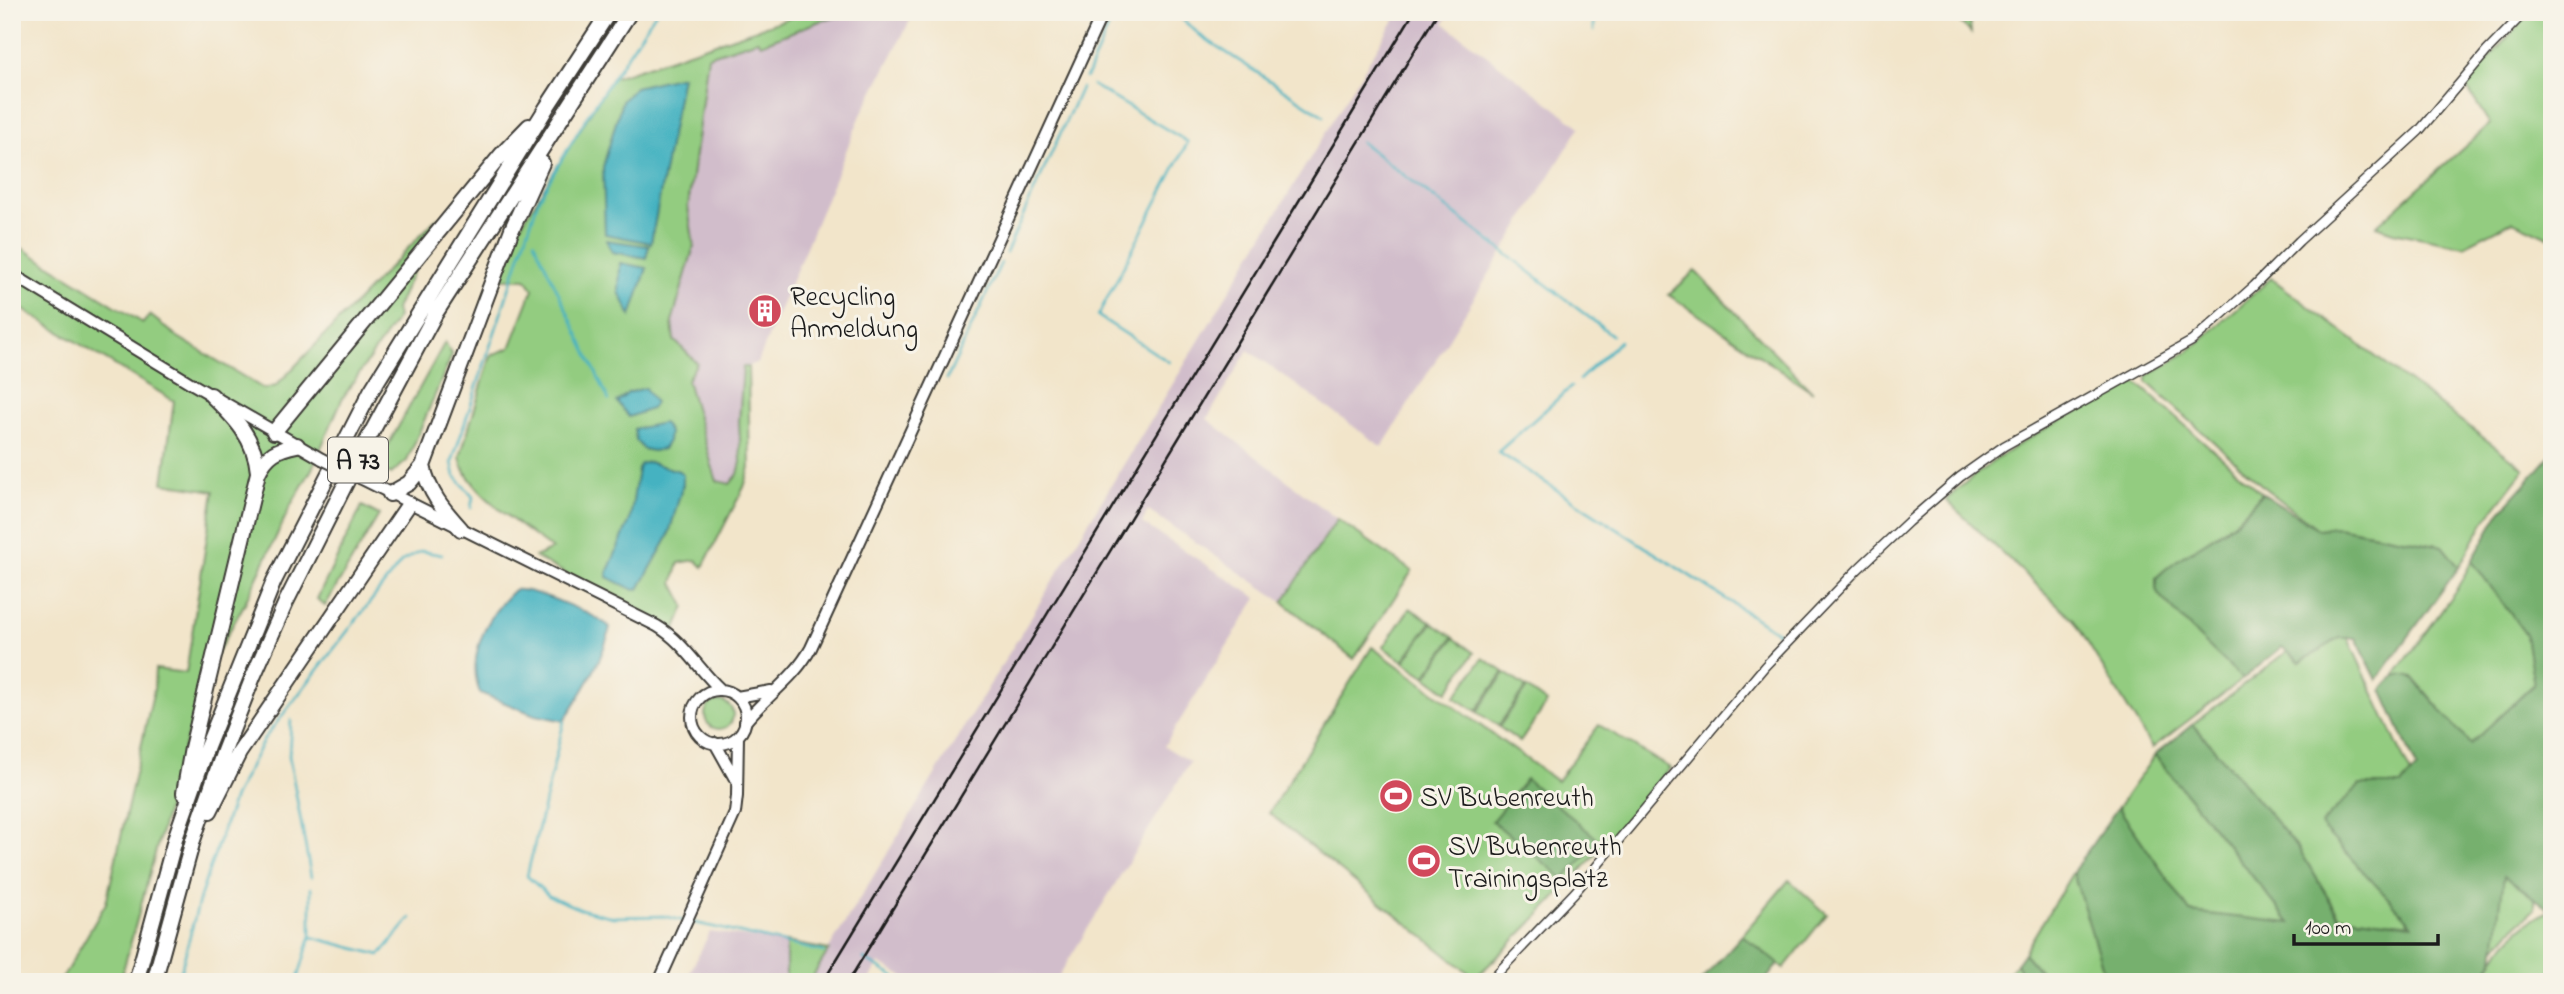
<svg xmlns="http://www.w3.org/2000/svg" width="2564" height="994" font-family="'Indie Flower',sans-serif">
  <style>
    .industrial { fill: #d1bdcb }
    .green { fill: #93cc80; stroke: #58744e; stroke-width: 2 }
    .forest { fill: #76b06e; stroke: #496645; stroke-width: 2 }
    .water { fill: #44b2c1; stroke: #30676e; stroke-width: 2 }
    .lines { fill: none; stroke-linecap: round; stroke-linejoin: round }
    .stream { stroke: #44b2c1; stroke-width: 2.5 }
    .street-casing { stroke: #3c3a36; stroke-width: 11 }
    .secondary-casing { stroke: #3c3a36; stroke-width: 14 }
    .highway-casing { stroke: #3c3a36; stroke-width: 18 }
    .street { stroke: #fff; stroke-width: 8 }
    .secondary { stroke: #fff; stroke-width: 10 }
    .highway { stroke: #fff; stroke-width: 14 }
    .rail { stroke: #1c1c1c; stroke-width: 2.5 }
    .secondary-bridge-casing { stroke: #3c3a36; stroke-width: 14; stroke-linecap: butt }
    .secondary-bridge { stroke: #fff; stroke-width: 10 }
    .labels { text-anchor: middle; stroke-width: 6; stroke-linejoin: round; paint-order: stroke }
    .shield { fill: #f7f3e8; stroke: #5e5c59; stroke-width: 2 }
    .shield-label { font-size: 26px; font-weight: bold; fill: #1c1c1c }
    .poi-label { font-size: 28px; fill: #1c1c1c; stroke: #f7f3e8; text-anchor: start }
  </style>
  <rect width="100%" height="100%" fill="#f7f3e8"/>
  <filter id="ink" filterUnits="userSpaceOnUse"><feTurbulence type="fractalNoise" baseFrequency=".0143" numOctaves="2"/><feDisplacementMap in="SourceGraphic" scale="14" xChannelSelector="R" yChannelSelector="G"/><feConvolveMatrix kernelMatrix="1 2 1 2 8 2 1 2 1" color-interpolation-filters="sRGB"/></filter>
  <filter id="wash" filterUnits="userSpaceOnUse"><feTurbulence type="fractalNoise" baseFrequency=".00686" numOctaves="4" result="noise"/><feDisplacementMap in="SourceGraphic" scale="28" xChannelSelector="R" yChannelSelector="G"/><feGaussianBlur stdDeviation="1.57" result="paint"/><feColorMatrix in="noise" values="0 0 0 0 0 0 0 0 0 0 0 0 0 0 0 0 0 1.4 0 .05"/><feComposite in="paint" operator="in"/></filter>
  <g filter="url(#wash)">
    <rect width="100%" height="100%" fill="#f2e5ca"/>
    <path class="industrial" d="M 867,12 L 914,13 L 861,115 L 758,362 L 743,368 L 739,422 L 741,462 L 738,474 L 731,484 L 717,481 L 687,380 L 697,363 L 674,340 L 672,321 L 694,246 L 688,208 L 708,56 L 758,40 L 761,44 L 825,19 Z
      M 1399,12 L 1450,12 L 1444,23 L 1580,127 L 1382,447 L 1248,350 L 1207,419 L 1337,519 L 1283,602 L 1148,510 L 1142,523 L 1257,598 L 1164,746 L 1190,762 L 1055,982 L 912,982 L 879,963 L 869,982 L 809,982 Z
      M 710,932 L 786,942 L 786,982 L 685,982 Z"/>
    <path class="green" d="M 807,12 L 867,12 L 825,19 L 761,44 L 758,40 L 708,56 L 688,207 L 694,246 L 672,322 L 674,340 L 697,363 L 687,380 L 713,469 L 717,481 L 730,484 L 738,474 L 741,462 L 739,422 L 743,367 L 748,367 L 750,468 L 744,487 L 703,567 L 696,560 L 679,563 L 673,583 L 685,606 L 674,633 L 535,557 L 552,549 C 525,529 465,490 460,457 L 491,355 L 510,348 L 533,289 L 526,279 L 501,279 L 519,228 L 612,78 Z
      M 1950,12 L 1969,12 L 1971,33 Z
      M 2530,12 L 2552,12 L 2552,239 L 2513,221 L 2464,246 L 2393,232 L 2376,226 L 2490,124 L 2465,85 Z
      M 438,217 L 396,309 L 398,317 L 342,399 L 312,469 L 291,505 L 244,605 L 203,678 L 120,982 L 60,982 L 106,903 L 154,689 L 155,669 L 186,673 L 214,491 L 163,483 L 174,401 L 12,303 L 12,242 L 143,323 L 150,315 L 178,337 L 264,389 L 276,386 Z
      M 1695,271 L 1813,392 L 1669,295 Z
      M 2271,278 L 2525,469 L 2484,522 L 2459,567 L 2442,546 L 2338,527 L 2318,529 L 2266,489 L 2147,382 L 2147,376 L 2189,351 Z
      M 445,342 L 452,355 L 407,461 L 391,474 L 376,467 Z
      M 2136,382 L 2262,493 C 2251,506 2241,517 2227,527 C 2203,545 2178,557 2156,578 L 2156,589 L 2159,595 L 2197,635 L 2243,679 L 2152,748 L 2073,619 L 1946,500 C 2000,448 2070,415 2136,382 Z
      M 362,506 L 379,515 L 325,606 L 317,599 Z
      M 1337,519 L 1412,571 L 1354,659 L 1283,602 Z
      M 2472,561 L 2526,635 L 2534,684 L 2470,745 L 2413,677 L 2395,675 L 2455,592 Z
      M 1410,608 L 1431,622 L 1403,661 L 1383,647 Z
      M 1432,623 L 1453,637 L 1425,676 L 1404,662 Z
      M 1454,638 L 1474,653 L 1447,692 L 1426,677 Z
      M 2340,638 L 2348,638 L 2411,774 L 2401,785 L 2360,785 L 2413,924 L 2340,916 L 2299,849 L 2193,724 L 2288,651 L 2300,662 Z
      M 1372,647 L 1557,781 L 1599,725 L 1670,768 C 1608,843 1545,913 1475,978 L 1269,813 Z
      M 1483,658 L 1504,672 L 1476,711 L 1455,697 Z
      M 1505,673 L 1526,687 L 1498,726 L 1477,712 Z
      M 1527,688 L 1547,703 L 1520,742 L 1499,727 Z
      M705 715a14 14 0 1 1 28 0a14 14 0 1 1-28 0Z
      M 2155,755 L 2291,924 L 2190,912 L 2118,807 Z
      M 2073,872 L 2107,982 L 2049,982 L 2024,953 Z
      M 2504,875 L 2535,899 L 2535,909 L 2509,932 L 2494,950 Z
      M 1789,880 L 1827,914 L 1784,968 L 1742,935 Z
      M 2552,910 L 2552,982 L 2481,982 C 2500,948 2515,924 2552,910 Z
      M 786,942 L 829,950 L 809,982 L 786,982 Z
      M 2016,964 L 2027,982 L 2001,982 Z"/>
    <path class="forest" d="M 2552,454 L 2552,907 L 2548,908 L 2504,876 L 2494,959 L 2481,982 L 2107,982 L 2073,872 L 2118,807 L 2190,912 L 2290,923 L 2155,755 L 2193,724 L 2299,849 L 2339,916 L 2412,924 L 2320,825 L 2360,785 L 2401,785 L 2417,768 L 2382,690 C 2392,678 2397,670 2412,677 L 2470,744 L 2534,685 L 2526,635 L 2472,561 L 2500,512 Z
      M 2262,493 L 2318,529 L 2337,527 L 2442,546 L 2459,567 L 2377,680 L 2356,638 L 2340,638 L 2300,662 L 2282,647 L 2243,679 L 2197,635 L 2159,595 L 2156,589 L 2156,578 C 2177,557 2202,545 2226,529 C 2240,519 2251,506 2262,493 Z
      M 1526,779 L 1600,841 L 1564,879 L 1492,821 Z
      M 1742,935 L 1778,964 L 1764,982 L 1700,982 Z
      M 2024,953 L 2049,982 L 2027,982 L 2016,964 Z"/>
    <path class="water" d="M 682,76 L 651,243 L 605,234 L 603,167 L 622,101 L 635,87 Z
      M 606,240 L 649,246 L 646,258 L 612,252 Z
      M 620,263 L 647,268 L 631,316 L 619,292 Z
      M 645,388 L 655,403 L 651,409 L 629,417 L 617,402 L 628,393 Z
      M 663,423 L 669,432 L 668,441 L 663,449 L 653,451 L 643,449 L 636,440 L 634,429 Z
      M 648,462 L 679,471 L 683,475 L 683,484 L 668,537 L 639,589 L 634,590 L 607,577 L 607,573 L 630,520 L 638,469 L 641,464 Z
      M 514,590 C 532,588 595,614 610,627 C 603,661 583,691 564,721 L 535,715 L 480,693 C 466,656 487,615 514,590 Z"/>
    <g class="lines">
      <path class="stream" d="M 1174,12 L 1201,36 L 1324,116
        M 1594,31 L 1594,12
        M 1086,78 L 1115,12
        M 1092,85 L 1188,142 L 1098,316 L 1169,362
        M 1361,142 L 1612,335
        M 534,241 L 609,400
        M 1006,253 L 1081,88
        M 947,379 L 1001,263
        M 1579,380 L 1620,341
        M 1571,387 L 1498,452 L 1783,636
        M 471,508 L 473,497 L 455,476 L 452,462 L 539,198 L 588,115 L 656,12
        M 291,720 L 289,756 L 311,877
        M 564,721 L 527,876 L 549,896 L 580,909 L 613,917 L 664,916 L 684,921
        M 311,888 L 311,937 L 380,955 L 411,918
        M 691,922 L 824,952
        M 864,959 L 903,982
        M 178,982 L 200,897 L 234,797 L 264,739 L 402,561 L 421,551 L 442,555
        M 297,982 L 310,938"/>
    </g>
  </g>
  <g filter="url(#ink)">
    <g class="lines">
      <g class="street-casing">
        <path id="street" d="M 1489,982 L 1575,892 L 1765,666 L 1858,569 L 1908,522 L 1960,477 L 2004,446 L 2192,341 L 2254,286 L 2299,241 L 2419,131 L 2487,51 L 2525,12"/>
      </g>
      <g class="secondary-casing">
        <path id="secondary" d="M 12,274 L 194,385 L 322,459
          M 362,479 L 657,626 C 685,643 697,668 721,690
          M692 717a27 27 0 1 1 54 0a27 27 0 1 1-54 0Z
          M 737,697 L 771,691
          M 745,722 C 766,696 795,678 811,648 L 1103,12
          M 715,743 L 734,777
          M 659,982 L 735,813 L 737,796 L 738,736"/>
      </g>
      <g class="highway-casing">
        <path id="highway" d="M 211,395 C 235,418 255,438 258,472
          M 274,432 L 502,154 L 529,126
          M 423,466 C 429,493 443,509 461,529
          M 390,494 L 409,483 L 423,466 L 512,229 L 542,163
          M 184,793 L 192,748 L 258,473 C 267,454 277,449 297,445
          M 210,811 L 239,753 L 409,504
          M 136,982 L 176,836 L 207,747 L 274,581 L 371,391 L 547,107 L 609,12
          M 154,982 L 193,840 L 224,751 L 253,677 L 286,602 L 367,441 L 435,314 L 630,12"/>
      </g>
      <use href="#street" class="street"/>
      <use href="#secondary" class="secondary"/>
      <use href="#highway" class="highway"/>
      <path class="rail" d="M 823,982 L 1414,12
        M 848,982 L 1438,12"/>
      <g class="secondary-bridge-casing">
        <path id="secondary-bridge" d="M 322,459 L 362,479"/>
      </g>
      <use href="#secondary-bridge" class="secondary-bridge"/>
    </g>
  </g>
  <defs>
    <g id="building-disc" transform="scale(1.75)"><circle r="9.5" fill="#d1495b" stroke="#f7f3e8"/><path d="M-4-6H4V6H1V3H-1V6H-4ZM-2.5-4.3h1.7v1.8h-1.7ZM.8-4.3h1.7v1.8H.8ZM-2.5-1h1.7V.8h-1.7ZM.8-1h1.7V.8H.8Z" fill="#fff"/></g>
    <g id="stadium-disc" transform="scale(1.75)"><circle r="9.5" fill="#d1495b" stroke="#f7f3e8"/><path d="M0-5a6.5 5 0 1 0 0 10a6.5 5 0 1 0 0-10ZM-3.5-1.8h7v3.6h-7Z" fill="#fff"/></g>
  </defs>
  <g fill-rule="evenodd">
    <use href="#building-disc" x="765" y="311"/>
    <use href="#stadium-disc" x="1396" y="796"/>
    <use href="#stadium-disc" x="1424" y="861"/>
  </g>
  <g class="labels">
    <rect class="shield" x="328" y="437.5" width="60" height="45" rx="5"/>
    <g class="shield-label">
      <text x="358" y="469">A 73</text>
    </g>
    <g class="poi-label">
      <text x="790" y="305">Recycling<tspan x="790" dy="32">Anmeldung</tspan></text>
      <text x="1420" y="806">SV Bubenreuth</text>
      <text x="1448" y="855">SV Bubenreuth<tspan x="1448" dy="32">Trainingsplatz</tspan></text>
    </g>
  </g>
  <rect width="2564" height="994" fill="none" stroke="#f7f3e8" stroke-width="42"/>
  <path d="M2294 934v10h144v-10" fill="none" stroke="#1c1c1c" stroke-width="3.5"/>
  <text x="2305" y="934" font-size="21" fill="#1c1c1c" stroke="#f7f3e8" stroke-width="5" paint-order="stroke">100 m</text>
</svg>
